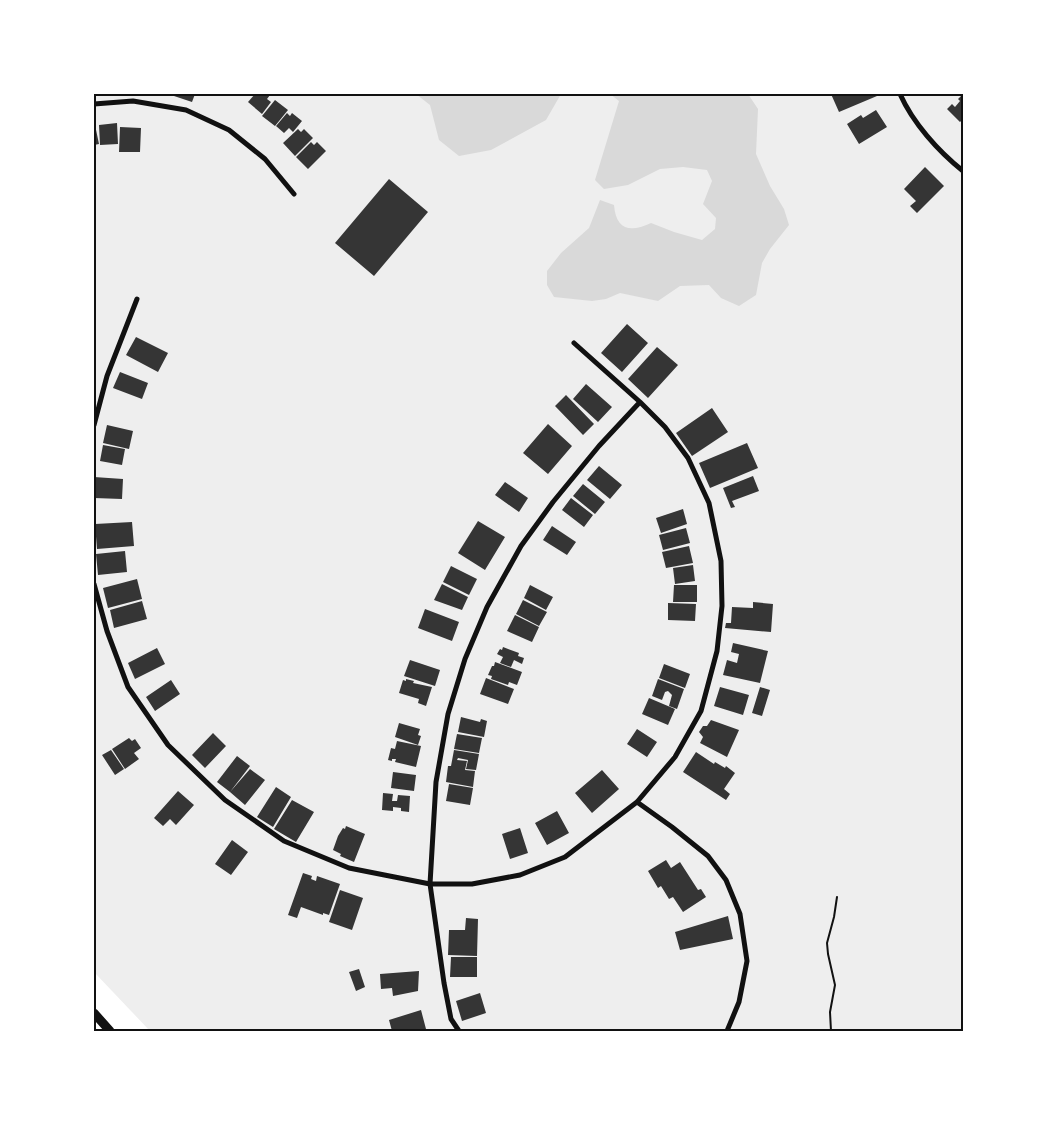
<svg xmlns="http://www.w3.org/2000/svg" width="1057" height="1125" font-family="'Times New Roman',serif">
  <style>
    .green { fill: #eee }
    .water { fill: #d9d9d9 }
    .building { fill: #353535 }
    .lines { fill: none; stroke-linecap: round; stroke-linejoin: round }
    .path { stroke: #111; stroke-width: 2 }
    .minor { stroke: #111; stroke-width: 5 }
    .primary { stroke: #111; stroke-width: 9 }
    .neatline { fill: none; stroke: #111; stroke-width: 2 }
  </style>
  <rect width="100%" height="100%" fill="#fff"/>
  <path class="green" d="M 94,94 L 963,94 L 963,1031 L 150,1031 L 94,972 Z"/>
  <path class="water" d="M 416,94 L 561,94 L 546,120 L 491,150 L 459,156 L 439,140 L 430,105 Z
    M 610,94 L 748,94 L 758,109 L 756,154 L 770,186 L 784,209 L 789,225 L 770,249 L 762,263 L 756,295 L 739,306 L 721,298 L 709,285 L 680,286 L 658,301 L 620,293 L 606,299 L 592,301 L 554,297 L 547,285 L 547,271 L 561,253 L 589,228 L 600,200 L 614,205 C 616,230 630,233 651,223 L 674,232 L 702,240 L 715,229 L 716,218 L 703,204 L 712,181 L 707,170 L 683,167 L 660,169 L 628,185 L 604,189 L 595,180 L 619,101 Z"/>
  <path class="building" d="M 168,94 L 195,94 L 192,102 Z
    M 255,94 L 270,95 L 267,99 L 271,102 L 262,114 L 248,102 Z
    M 831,94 L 876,94 L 877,96 L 839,112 Z
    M 963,94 L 963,119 L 960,122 L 947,109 L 952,104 L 955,107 L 960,101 L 958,99 Z
    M 275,100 L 288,110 L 275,126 L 262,116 Z
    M 876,110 L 887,127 L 859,144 L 847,124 L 861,115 L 863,118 Z
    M 287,113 L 290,116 L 292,113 L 302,121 L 293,132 L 289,128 L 284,133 L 276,126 Z
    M 117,123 L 118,144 L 100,145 L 99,125 Z
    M 94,125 L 95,125 L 99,144 L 94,145 Z
    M 120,127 L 141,128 L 140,152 L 119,152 Z
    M 298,129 L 301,132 L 304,129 L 313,138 L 295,156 L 283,143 Z
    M 311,142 L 314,145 L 317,142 L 326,151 L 308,169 L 296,157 Z
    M 925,167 L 944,186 L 917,213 L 910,206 L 916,201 L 904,189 Z
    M 389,179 L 428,212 L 374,276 L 335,243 Z
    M 627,324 L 648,343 L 622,372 L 601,353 Z
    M 136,337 L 168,353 L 158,372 L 126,355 Z
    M 657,347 L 678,365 L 648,398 L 628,379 Z
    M 120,372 L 148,383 L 142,399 L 113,388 Z
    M 586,384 L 612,407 L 598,422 L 573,399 Z
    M 566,395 L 594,424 L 583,435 L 555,406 Z
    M 712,408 L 728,432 L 692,456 L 676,433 Z
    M 548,424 L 572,446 L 548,474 L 523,453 Z
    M 107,425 L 133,431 L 129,449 L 103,443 Z
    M 747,443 L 758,468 L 710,488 L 699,463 Z
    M 103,445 L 125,449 L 122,465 L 100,461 Z
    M 599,466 L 622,485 L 610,499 L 587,480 Z
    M 753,476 L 759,491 L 732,501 L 735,507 L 731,508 L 723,488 Z
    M 94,477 L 123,479 L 122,499 L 94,498 Z
    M 505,482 L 528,498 L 519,512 L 495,495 Z
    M 583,484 L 605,502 L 595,514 L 573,496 Z
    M 571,498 L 593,515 L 584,527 L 562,510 Z
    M 683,509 L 687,524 L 661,533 L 656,518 Z
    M 478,521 L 505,537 L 485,570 L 458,553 Z
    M 132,522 L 134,546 L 97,549 L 95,524 Z
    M 552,526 L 576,542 L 567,555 L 543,540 Z
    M 686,528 L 690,543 L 663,550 L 659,535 Z
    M 689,546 L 693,563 L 666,568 L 662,552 Z
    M 125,551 L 127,572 L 98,575 L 96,554 Z
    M 693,565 L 695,581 L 675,584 L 673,568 Z
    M 451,566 L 477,579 L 469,595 L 443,582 Z
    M 137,579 L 142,599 L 108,608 L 103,588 Z
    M 442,584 L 468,597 L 462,610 L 434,600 Z
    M 530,585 L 553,597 L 546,610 L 524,598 Z
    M 674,585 L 697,585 L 697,602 L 673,602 Z
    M 523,600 L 547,612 L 539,626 L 516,614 Z
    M 142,601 L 147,619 L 114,628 L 110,610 Z
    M 753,602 L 773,604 L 771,632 L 725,628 L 726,623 L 731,623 L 732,607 L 753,608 Z
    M 668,603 L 696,604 L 695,621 L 668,620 Z
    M 425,609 L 459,622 L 452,641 L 418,628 Z
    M 515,615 L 539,627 L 532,642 L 507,631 Z
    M 733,643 L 768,651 L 760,683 L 723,675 L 727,660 L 737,663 L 739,654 L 731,652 Z
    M 503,647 L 519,653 L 518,656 L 524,658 L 522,664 L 514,660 L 511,667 L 500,663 L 503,657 L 497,654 L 500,649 L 502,650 Z
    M 157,648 L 165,664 L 135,679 L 128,663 Z
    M 410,660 L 440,670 L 435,686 L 404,676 Z
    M 495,662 L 522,672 L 517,685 L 509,682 L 508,685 L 491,679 L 492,676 L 488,675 L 492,666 L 494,666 Z
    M 664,664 L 690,674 L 685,688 L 659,678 Z
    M 486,678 L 514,689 L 508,704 L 480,694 Z
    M 406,679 L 414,681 L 413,683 L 432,687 L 426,706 L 418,703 L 419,699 L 399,693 L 403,680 L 406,681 Z
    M 658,679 L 684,689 L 677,709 L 669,706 L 672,695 L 668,691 L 665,692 L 662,700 L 652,696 Z
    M 171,680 L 180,694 L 155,711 L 146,697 Z
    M 720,687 L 749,695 L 743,715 L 714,706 Z
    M 760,687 L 770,690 L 762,716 L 752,713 Z
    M 649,698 L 675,709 L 668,725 L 642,714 Z
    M 461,717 L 480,722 L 481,719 L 487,721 L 484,737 L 458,732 Z
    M 711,720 L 739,730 L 727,757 L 700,743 L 703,737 L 699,732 L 703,726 L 707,726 Z
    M 399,723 L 420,729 L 418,735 L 421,736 L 418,745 L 395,737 Z
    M 637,729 L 657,742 L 647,757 L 627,744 Z
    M 213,733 L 226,746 L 205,768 L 192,755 Z
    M 457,734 L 482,738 L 479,753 L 454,749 Z
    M 129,738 L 132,741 L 135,739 L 141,748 L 134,753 L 139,759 L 125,769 L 112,749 Z
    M 397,741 L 421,746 L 416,767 L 395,762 L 396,759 L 392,759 L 392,761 L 388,760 L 391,748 L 395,749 Z
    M 111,750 L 124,769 L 115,775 L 102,755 Z
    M 454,750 L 479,754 L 476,770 L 466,769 L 468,760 L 458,758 L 457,760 L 467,761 L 465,770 L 475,771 L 473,787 L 446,782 L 448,766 L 451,766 Z
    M 696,752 L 714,764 L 715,762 L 725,768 L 726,766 L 735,773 L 724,789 L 730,794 L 726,800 L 683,772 Z
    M 237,756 L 250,766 L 230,792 L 217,782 Z
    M 250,769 L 265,780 L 245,805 L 230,792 Z
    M 602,770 L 619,789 L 592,813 L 575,793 Z
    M 393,772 L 416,775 L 414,791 L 391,788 Z
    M 449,784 L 473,788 L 470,805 L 446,801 Z
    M 276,787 L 291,797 L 273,827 L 257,817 Z
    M 178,791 L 194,805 L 176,825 L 170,819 L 163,826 L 154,818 Z
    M 383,793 L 393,794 L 392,801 L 397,801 L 398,795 L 410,796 L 409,812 L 401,811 L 401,808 L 393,807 L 393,811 L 382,810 Z
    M 292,800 L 314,812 L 296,842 L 274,829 Z
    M 557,811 L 569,833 L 547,845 L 535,823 Z
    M 346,826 L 365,834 L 354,862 L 340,856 L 341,854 L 333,850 L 338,836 L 343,828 L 345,829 Z
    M 520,828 L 528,853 L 510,859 L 502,834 Z
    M 232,840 L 248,852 L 231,875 L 215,864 Z
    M 666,860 L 671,868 L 680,862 L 698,890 L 701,889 L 706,897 L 683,912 L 673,897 L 669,899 L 661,886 L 658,888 L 648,871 Z
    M 303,873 L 312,876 L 311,879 L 316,881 L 317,876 L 340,884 L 329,915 L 323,913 L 323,915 L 301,907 L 297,918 L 288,915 Z
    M 340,890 L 363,898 L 352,930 L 329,922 Z
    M 728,916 L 733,939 L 680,950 L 675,932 Z
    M 466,918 L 478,919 L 477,956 L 448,955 L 449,930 L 465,930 Z
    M 451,957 L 477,957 L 477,977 L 450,977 Z
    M 359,969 L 365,987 L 356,991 L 349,972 Z
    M 419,971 L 418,991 L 393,996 L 392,988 L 381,989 L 380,974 Z
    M 480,993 L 486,1013 L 462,1021 L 456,1001 Z
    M 421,1010 L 426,1029 L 419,1031 L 402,1031 L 402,1029 L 392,1031 L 389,1020 Z"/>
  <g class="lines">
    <path class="path" d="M 831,1031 L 830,1012 L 835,985 L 828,954 L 827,943 L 834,917 L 837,897"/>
    <path class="minor" d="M 900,94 C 913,123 938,151 963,171
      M 94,104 L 133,101 L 186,110 L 229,130 L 265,159 L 294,194
      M 94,425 L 107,376 L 137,299
      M 94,584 L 107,631 L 128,687 L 168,745 L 225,800 L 284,841 L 349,868 L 430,884 L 472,884 L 520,875 L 565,857 L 637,802 L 675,757 L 701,711 L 717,651 L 722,606 L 721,561 L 709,503 L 688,458 L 665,427 L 640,402 L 574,343
      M 637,802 L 672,827 L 708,856 L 726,880 L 740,914 L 747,961 L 739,1002 L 727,1031
      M 459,1031 L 451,1019 L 444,983 L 430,884 L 436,782 L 448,714 L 465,659 L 487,607 L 521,546 L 553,502 L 599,446 L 640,402"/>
    <path class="primary" d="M 94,1013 L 110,1031"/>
  </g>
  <rect width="1057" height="1125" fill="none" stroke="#ffffff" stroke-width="190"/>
  <rect x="95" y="95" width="867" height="935" class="neatline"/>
</svg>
